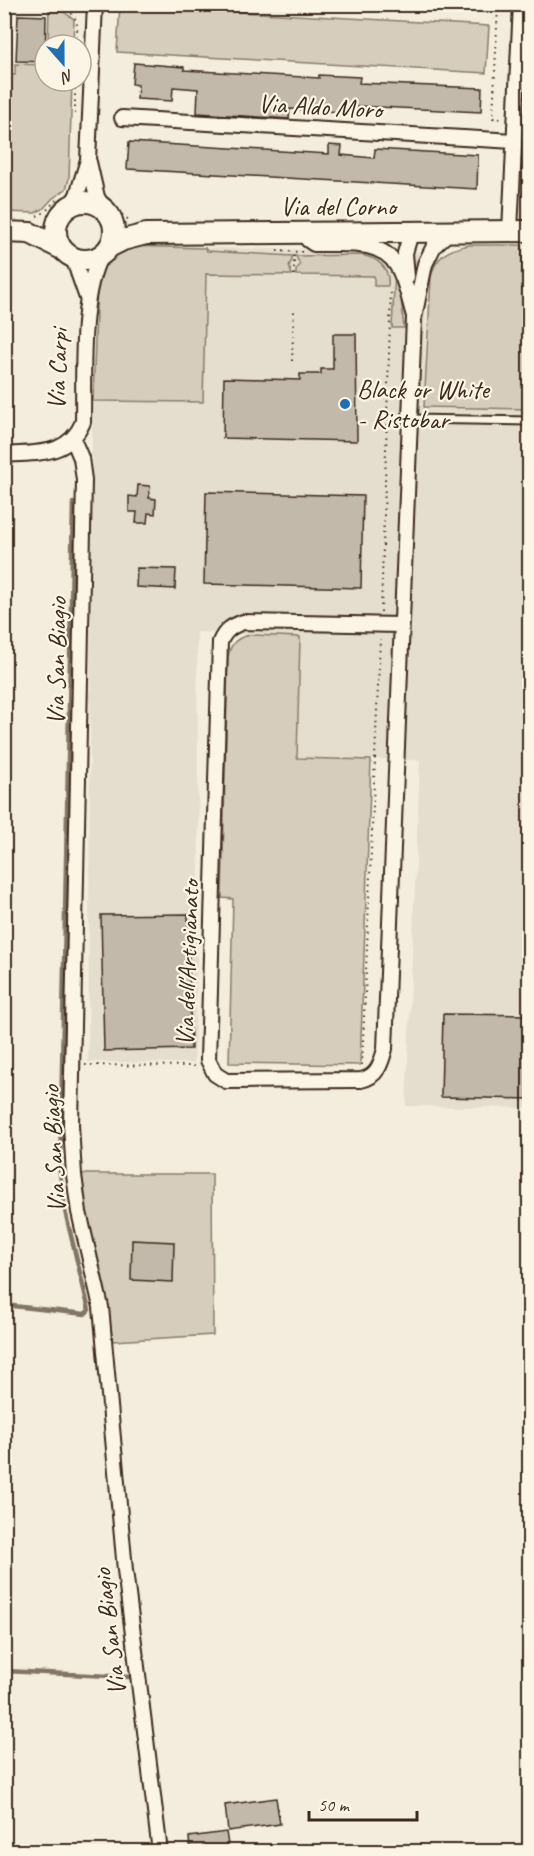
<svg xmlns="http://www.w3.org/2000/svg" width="534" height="1856" font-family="Caveat,sans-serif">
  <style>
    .built { fill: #e5ddce }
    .green { fill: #d6cdbd; stroke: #887c6e; stroke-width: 1.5 }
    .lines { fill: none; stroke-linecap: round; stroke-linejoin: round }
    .stream { stroke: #817466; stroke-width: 4.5 }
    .building { fill: #c3b9aa; stroke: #3b2a1e; stroke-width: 1.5 }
    .lane-casing { stroke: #3b2a1e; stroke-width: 11 }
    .street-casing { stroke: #3b2a1e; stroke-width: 18 }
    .secondary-casing { stroke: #3b2a1e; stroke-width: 24 }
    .path { stroke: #3b2a1e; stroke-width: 2; stroke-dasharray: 1.5 4.5; stroke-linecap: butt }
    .lane { stroke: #fcf5e5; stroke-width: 7 }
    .street { stroke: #fcf5e5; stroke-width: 14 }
    .secondary { stroke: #fcf5e5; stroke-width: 20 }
    .poi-dot { fill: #1f6fb2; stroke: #fcf5e5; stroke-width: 2 }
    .labels { text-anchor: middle; stroke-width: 4.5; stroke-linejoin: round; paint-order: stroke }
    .street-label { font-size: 26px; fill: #3b2a1e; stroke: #fcf5e5 }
    .poi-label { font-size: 26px; fill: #3b2a1e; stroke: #fcf5e5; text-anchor: start }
  </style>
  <rect width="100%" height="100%" fill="#f4eddd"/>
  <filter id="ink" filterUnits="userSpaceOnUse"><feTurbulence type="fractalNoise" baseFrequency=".0167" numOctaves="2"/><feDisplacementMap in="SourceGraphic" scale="12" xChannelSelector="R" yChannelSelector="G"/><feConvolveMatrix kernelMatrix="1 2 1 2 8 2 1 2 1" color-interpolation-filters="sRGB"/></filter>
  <g filter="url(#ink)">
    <path class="built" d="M 123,246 L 427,252 L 424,407 L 529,409 L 529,1108 L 406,1106 L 420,760 L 296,758 L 300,637 L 197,632 L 199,894 L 194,1063 L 88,1062 L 92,436 L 97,279 L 110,258 Z"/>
    <path class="green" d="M 120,5 L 489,26 L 486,73 L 117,52 Z
      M 49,7 L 59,9 L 74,19 L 73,45 L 48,45 Z
      M 15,64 L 45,65 L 45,81 L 72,81 L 69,179 L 66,189 L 52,199 L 43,209 L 35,213 L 5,212 L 5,75 L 15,75 Z
      M 469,245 L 522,245 L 522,320 L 530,320 L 529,409 L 424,407 L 431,277 C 435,256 449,249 469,245 Z
      M 123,246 L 205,248 L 207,251 L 292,256 L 292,260 L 289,266 L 292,275 L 206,274 L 203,402 L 93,401 L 97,279 L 99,268 Z
      M 362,255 C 380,259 390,268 388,286 L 374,286 L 374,276 L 296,275 L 296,270 L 300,265 L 296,256 Z
      M 395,271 L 401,298 L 404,328 L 392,328 Z
      M 252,635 L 300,637 L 297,758 L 371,760 L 360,1065 L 229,1063 L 233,899 L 222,898 L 228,657 C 230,644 237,636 252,635 Z
      M 80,1174 L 212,1174 L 213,1335 L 113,1341 L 105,1292 L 86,1210 Z"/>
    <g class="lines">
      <path class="stream" d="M 4,1305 L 85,1314 L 89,1310 L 65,1211 L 60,1173 L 73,503
        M 4,1671 L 131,1677"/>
    </g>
    <path class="building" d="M 18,15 L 46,16 L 45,62 L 16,61 Z
      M 134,63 L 184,67 L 184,70 L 319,78 L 319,75 L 360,77 L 359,83 L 482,88 L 481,112 L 358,106 L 358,113 L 290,109 L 289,119 L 197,113 L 198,89 L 173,87 L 172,101 L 137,99 L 138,85 L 132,84 Z
      M 129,142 L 329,154 L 329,145 L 342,146 L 341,155 L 374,158 L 375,149 L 478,155 L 477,189 L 127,169 Z
      M 333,334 L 356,334 L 357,441 L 223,438 L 224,378 L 300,380 L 300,374 L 321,374 L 321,369 L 333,369 Z
      M 138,485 L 150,486 L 149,498 L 156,499 L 155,514 L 148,513 L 147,523 L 136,523 L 137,512 L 129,512 L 129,496 L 137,497 Z
      M 206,492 L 363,496 L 361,588 L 204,584 Z
      M 137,568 L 176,569 L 175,589 L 136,587 Z
      M 188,914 L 191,1049 L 104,1051 L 101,915 Z
      M 443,1014 L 530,1015 L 530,1099 L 441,1097 Z
      M 132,1240 L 174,1242 L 173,1282 L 131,1280 Z
      M 276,1798 L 280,1824 L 228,1831 L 225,1805 Z
      M 226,1832 L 229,1851 L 190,1851 L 189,1837 Z"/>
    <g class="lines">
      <g class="lane-casing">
        <path id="lane" d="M 81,58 L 92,58
          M 410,419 L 530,421"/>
      </g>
      <g class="street-casing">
        <path id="street" d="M 122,118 L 514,141
          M 89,162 L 97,197 L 104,209
          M 71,205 L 77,195 L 88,160 L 95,4
          M 510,231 L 521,4
          M 305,233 L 308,240 L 314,244 C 341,245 381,238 397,266 C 406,280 409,300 414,316
          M 73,258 L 87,298
          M 407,277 L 405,253 L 411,233
          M 73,439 L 81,458 L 84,480 L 71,1125 L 74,1175 L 79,1212 L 101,1307 L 125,1570 L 160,1852
          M 4,455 C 37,452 68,457 83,422 C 84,373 79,297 101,255
          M 401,625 L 243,622 C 232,626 225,630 220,642 L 208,1060 L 215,1074 L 226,1081 L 361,1080 C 377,1077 381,1064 385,1049 L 414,318 L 425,264 L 434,246 L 448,233"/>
      </g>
      <g class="secondary-casing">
        <path id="secondary" d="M56 231a29 29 0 1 1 58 0a29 29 0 1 1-58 0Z
          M 4,232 L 30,233 L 62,249
          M 109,247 L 123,240 L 146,234 L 530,231"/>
      </g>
      <path class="path" d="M 65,4 L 65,8 C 81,19 77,28 76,45
        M 498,4 L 493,118 L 503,119
        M 75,114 L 75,81
        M 117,211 L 129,220
        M 37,216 L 45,212 L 57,199
        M 277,251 L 302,252
        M 294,275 L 294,252
        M 292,361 L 294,309
        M 381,612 L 391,288
        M 85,1065 L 196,1066
        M 362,1065 L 380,639"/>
      <use href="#lane" class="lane"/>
      <use href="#street" class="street"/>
      <use href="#secondary" class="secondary"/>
    </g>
  </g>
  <circle class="poi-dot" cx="345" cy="404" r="6"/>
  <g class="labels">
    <g class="street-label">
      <text transform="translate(320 106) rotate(3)" y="9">Via Aldo Moro</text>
      <text x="338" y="215">Via del Corno</text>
      <text transform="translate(57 369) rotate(-88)" y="9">Via Carpi</text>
      <text transform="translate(56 661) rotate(-89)" y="9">Via San Biagio</text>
      <text transform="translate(187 963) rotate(-88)" y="9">Via dell'Artigianato</text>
      <text transform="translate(53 1149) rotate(-93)" y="9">Via San Biagio</text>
      <text transform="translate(109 1632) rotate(-97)" y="9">Via San Biagio</text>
    </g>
    <g class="poi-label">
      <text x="357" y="398">Black or White<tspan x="357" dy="30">- Ristobar</tspan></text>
    </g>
  </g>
  <rect width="534" height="1856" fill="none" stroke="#fcf5e5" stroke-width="24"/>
  <rect x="12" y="12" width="510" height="1832" fill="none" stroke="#3b2a1e" stroke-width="2" filter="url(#ink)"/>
  <g transform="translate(63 63) rotate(159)"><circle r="28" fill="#fcf5e5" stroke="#afa495" stroke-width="1.5"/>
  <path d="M0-4.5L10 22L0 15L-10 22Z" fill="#1f6fb2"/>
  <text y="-9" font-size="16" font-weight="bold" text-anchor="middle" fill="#3b2a1e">N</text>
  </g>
  <path d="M309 1811v9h108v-9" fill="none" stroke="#3b2a1e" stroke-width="3"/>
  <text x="318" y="1811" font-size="18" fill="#3b2a1e" stroke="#fcf5e5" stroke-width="4.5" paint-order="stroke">50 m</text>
</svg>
